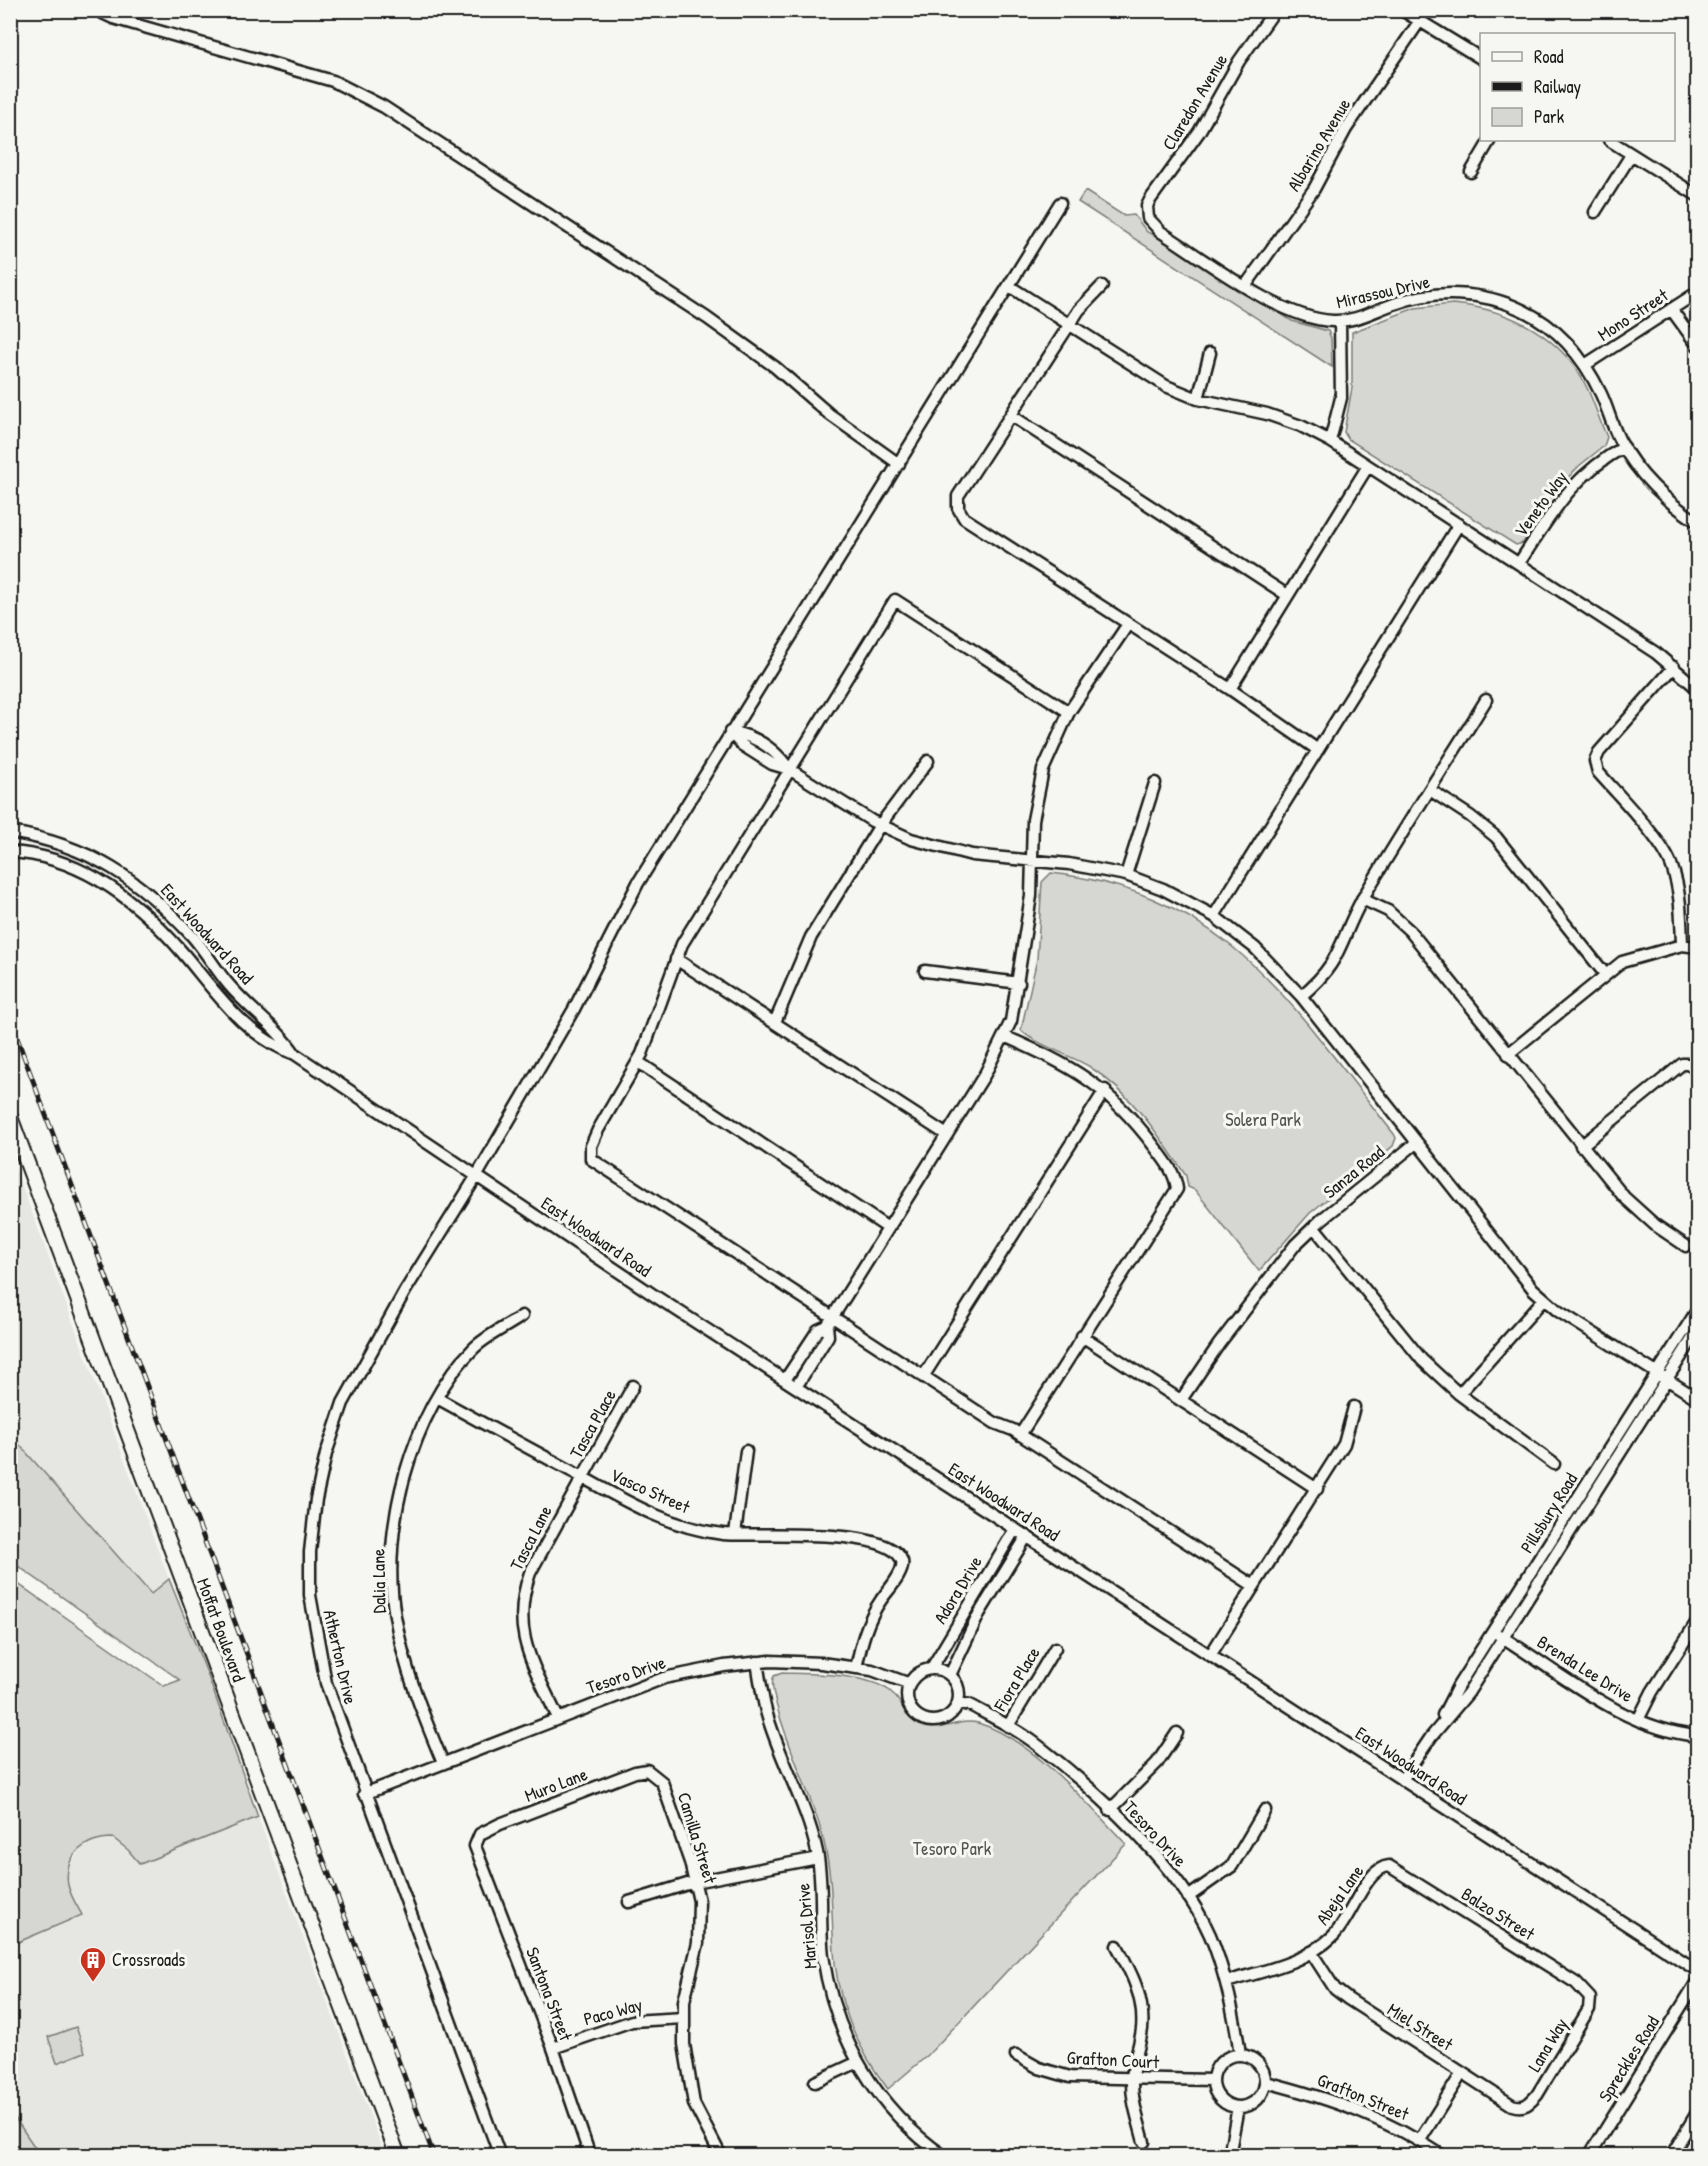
<svg xmlns="http://www.w3.org/2000/svg" width="1708" height="2166" font-family="'Patrick Hand',sans-serif">
  <style>
    .built { fill: #e6e6e2 }
    .green { fill: #d6d6d2; stroke: #797977; stroke-width: 1.5 }
    .lines { fill: none; stroke-linecap: round; stroke-linejoin: round }
    .minor-casing { stroke: #1c1c1c; stroke-width: 15 }
    .major-casing { stroke: #1c1c1c; stroke-width: 18 }
    .minor { stroke: #f6f6f2; stroke-width: 10 }
    .major { stroke: #f6f6f2; stroke-width: 14 }
    .rail-casing { stroke: #1c1c1c; stroke-width: 5 }
    .rail { stroke: #f6f6f2; stroke-width: 3; stroke-dasharray: 9; stroke-linecap: butt }
    .labels { text-anchor: middle; stroke-width: 6; stroke-linejoin: round; paint-order: stroke }
    .street-label { font-size: 18px; fill: #1c1c1c; stroke: #f6f6f2 }
    .park-label { font-size: 18px; fill: #545453; stroke: #f6f6f2 }
    .poi-label { font-size: 18px; fill: #1c1c1c; stroke: #f6f6f2; text-anchor: start }
  </style>
  <rect width="100%" height="100%" fill="#f6f6f2"/>
  <filter id="ink" filterUnits="userSpaceOnUse"><feTurbulence type="fractalNoise" baseFrequency=".0167" numOctaves="2"/><feDisplacementMap in="SourceGraphic" scale="12" xChannelSelector="R" yChannelSelector="G"/><feConvolveMatrix kernelMatrix="1 2 1 2 8 2 1 2 1" color-interpolation-filters="sRGB"/></filter>
  <g filter="url(#ink)">
    <path class="built" d="M 10,1154 L 169,1579 L 151,1595 L 11,1434 Z
      M 258,1817 L 385,2155 L 40,2155 L 11,2110 L 10,1945 L 82,1915 L 69,1887 L 67,1869 L 86,1842 L 113,1838 L 141,1864 Z"/>
    <path class="green" d="M 1085,191 L 1124,216 L 1134,215 L 1147,232 L 1170,242 L 1292,321 L 1328,331 L 1331,338 L 1332,367 L 1078,202 Z
      M 1453,304 C 1510,309 1563,336 1588,390 C 1595,405 1600,422 1607,437 L 1604,446 L 1579,466 L 1555,491 L 1523,543 L 1516,545 L 1348,439 L 1344,432 L 1352,388 L 1352,332 L 1415,308 Z
      M 1051,873 C 1230,894 1291,1005 1394,1134 L 1396,1138 L 1393,1146 L 1310,1213 L 1259,1271 L 1195,1190 L 1188,1187 L 1186,1176 C 1159,1135 1132,1094 1090,1067 C 1074,1057 1029,1041 1021,1030 L 1037,959 L 1042,882 Z
      M 10,1434 L 151,1594 L 169,1579 L 207,1673 L 258,1817 L 140,1864 L 128,1850 L 113,1838 C 86,1838 63,1855 68,1885 C 70,1895 77,1906 82,1915 L 11,1945 L 11,1579 L 164,1686 L 180,1680 L 11,1561 Z
      M 782,1673 C 811,1674 866,1673 890,1691 C 902,1701 906,1718 920,1725 C 939,1734 958,1718 978,1723 C 1030,1738 1089,1805 1126,1844 L 928,2055 L 888,2089 C 860,2052 840,2010 835,1963 C 830,1914 835,1877 820,1827 C 814,1803 763,1690 774,1676 Z
      M 76,2027 L 85,2052 L 57,2063 L 48,2037 Z
      M 10,2110 L 13,2115 L 40,2155 L 11,2155 Z"/>
    <g class="lines">
      <g class="minor-casing">
        <path id="minor" d="M 96,10 L 113,18 L 333,81 L 384,107 L 707,318 L 775,367 L 829,414 L 899,464
          M 1275,10 L 1239,61 L 1199,132 L 1150,200 L 1147,206 L 1148,218 L 1161,232 C 1207,261 1280,319 1333,321 C 1356,322 1373,311 1394,304 C 1434,289 1483,291 1522,310 C 1558,327 1584,358 1601,394 C 1608,409 1612,426 1620,441 C 1636,472 1667,503 1698,522
          M 1402,10 L 1482,59
          M 1609,140 L 1698,196
          M 1471,172 L 1490,140
          M 1595,212 L 1631,155
          M 1246,285 L 1314,189 L 1346,129 L 1419,22
          M 1009,286 L 1166,386 L 1198,399 L 1267,414 L 1301,426 L 1330,441 L 1656,653 L 1698,689
          M 1102,286 L 1079,310 L 958,496 L 958,508 L 964,518 L 1230,689 L 1318,750
          M 1671,309 L 1698,346
          M 1585,365 L 1698,292
          M 1198,399 L 1210,353
          M 1012,416 L 1287,595
          M 1330,441 L 1341,398 L 1340,321
          M 1519,563 C 1552,514 1570,477 1624,447
          M 1230,689 L 1368,466
          M 1069,712 L 895,600 L 682,944 L 642,1054 L 598,1130 L 591,1146 L 591,1159 L 995,1423 L 1013,1430 L 1254,1586
          M 730,732 L 742,745 L 772,764 L 789,769 L 872,821 L 911,839 L 972,855 L 1069,864 L 1126,875 L 1163,889 L 1214,916 L 1255,948 L 1301,996 L 1533,1289 L 1558,1311 L 1698,1399
          M 730,732 C 756,735 774,748 789,769
          M 1430,790 L 1470,816 L 1496,837 L 1605,974
          M 10,832 C 89,845 140,879 193,937 C 206,952 216,970 229,985 C 250,1010 277,1027 295,1054
          M 10,852 C 81,856 138,901 182,952 C 216,992 244,1036 295,1054 L 655,1296 L 1698,1971
          M 1126,875 L 1155,783
          M 1362,899 L 1388,911 L 1410,931 L 1624,1197 L 1655,1225 L 1686,1246
          M 1214,916 L 1459,524
          M 1682,945 L 1698,947
          M 676,959 L 947,1135
          M 925,971 L 1019,983
          M 1301,996 C 1343,962 1339,940 1363,898 C 1402,831 1445,766 1486,700
          M 775,1022 L 811,937 L 880,825 L 928,761
          M 1004,1036 C 1072,1066 1108,1085 1154,1146 C 1164,1159 1175,1172 1177,1189 L 1020,1435
          M 1508,1054 L 1622,962 L 1682,945 C 1681,918 1681,892 1672,867 C 1663,840 1618,795 1598,772 L 1595,761 L 1599,752 L 1674,667
          M 638,1062 L 888,1228
          M 1581,1146 L 1682,1064 L 1689,1064 L 1698,1070
          M 1314,1227 L 1422,1360 L 1459,1394 L 1544,1299
          M 1082,1336 L 1317,1489
          M 923,1377 L 1105,1090
          M 785,1380 L 818,1330 L 827,1326 L 985,1074 L 1011,1021 L 1031,896 L 1033,820 L 1043,770 L 1069,712 L 1128,624
          M 796,1387 L 828,1336 L 827,1326
          M 1459,1394 L 1554,1464
          M 437,1398 C 482,1423 527,1447 573,1472 C 620,1498 668,1528 723,1534 C 754,1537 891,1525 902,1561 C 905,1573 887,1591 881,1600 C 867,1620 861,1644 856,1668
          M 1181,1400 L 1219,1344 L 1295,1245 L 1321,1220 L 1416,1143
          M 735,1534 L 746,1451
          M 1499,1635 C 1561,1673 1623,1729 1698,1736
          M 1211,1654 L 1344,1444 L 1354,1407
          M 757,1662 C 760,1679 762,1696 766,1711 C 779,1759 807,1804 817,1852 C 824,1887 819,1922 823,1956 C 835,2038 876,2109 944,2156
          M 931,1669 L 1015,1529
          M907 1695a26 26 0 1 1 52 0a26 26 0 1 1-52 0Z
          M 950,1675 L 979,1614 L 1027,1536
          M 958,1703 L 970,1705 C 994,1718 1019,1730 1040,1747 C 1099,1793 1180,1867 1210,1935 C 1226,1973 1234,2013 1240,2054
          M 1443,1715 L 1458,1686 L 1698,1309
          M 558,1718 C 534,1666 509,1631 530,1573 L 633,1386
          M 1638,1720 L 1652,1692 L 1698,1620
          M 1008,1726 L 1055,1648
          M 443,1763 C 423,1715 404,1668 395,1616 C 380,1531 411,1411 473,1349 C 486,1336 506,1327 522,1316
          M 1402,1780 L 1431,1737 L 1468,1693 L 1698,1330
          M 364,1794 L 664,1678 L 724,1666 L 770,1661 L 821,1663 L 872,1670 L 910,1684
          M 1110,1810 L 1157,1763 L 1177,1733
          M 1188,1897 L 1232,1866 L 1265,1810
          M 629,1902 L 694,1882 L 818,1858
          M 1117,1946 C 1131,1972 1145,1998 1142,2029 C 1140,2046 1133,2062 1132,2079 C 1131,2100 1139,2122 1144,2142
          M 1226,1982 C 1262,1971 1304,1964 1333,1936 C 1351,1919 1365,1868 1389,1866 L 1576,1983 L 1590,1998 L 1589,2009 L 1537,2095 C 1529,2104 1524,2109 1512,2105 L 1348,1999 L 1335,1989 L 1311,1952
          M 553,2048 L 632,2021 L 684,2018
          M1213 2081a26 26 0 1 1 52 0a26 26 0 1 1-52 0Z
          M 1016,2055 L 1039,2068 L 1070,2077 L 1213,2080
          M 815,2082 L 858,2062
          M 1266,2082 C 1332,2099 1386,2118 1443,2156
          M 1420,2140 L 1462,2073
          M 500,2156 L 326,1683 L 310,1595 L 310,1552 L 316,1499 L 326,1454 L 343,1403 L 405,1291 L 476,1177 L 574,1009 L 638,883 L 1060,203
          M 590,2156 L 553,2048 L 475,1846 L 480,1834 L 500,1824 L 635,1772 L 647,1770 L 662,1782 L 690,1862 L 699,1901 L 698,1943 L 684,2001 L 684,2044 L 694,2104 L 721,2156
          M 1229,2156 L 1238,2107
          M 1589,2156 L 1698,1980
          M 1671,2156 L 1698,2111"/>
      </g>
      <g class="major-casing">
        <path id="major" d="M 10,1117 L 398,2156"/>
      </g>
      <use href="#minor" class="minor"/>
      <use href="#major" class="major"/>
      <g class="rail-casing">
        <path id="rail" d="M 10,1019 L 434,2156"/>
      </g>
      <use href="#rail" class="rail"/>
    </g>
  </g>
  <defs>
    <g id="building-pin" transform="scale(1.35)"><path d="M0 17L-7.5 6A9.5 9.5 0 1 1 7.5 6Z" fill="#c8321e" stroke="#f6f6f2"/><path d="M-4-6H4V6H1V3H-1V6H-4ZM-2.5-4.3h1.7v1.8h-1.7ZM.8-4.3h1.7v1.8H.8ZM-2.5-1h1.7V.8h-1.7ZM.8-1h1.7V.8H.8Z" fill="#fff"/></g>
  </defs>
  <g fill-rule="evenodd">
    <use href="#building-pin" x="93" y="1960"/>
  </g>
  <g class="labels">
    <g class="street-label">
      <text transform="translate(1195 102) rotate(-59)" y="6">Claredon Avenue</text>
      <text transform="translate(1319 145) rotate(-59)" y="6">Albarino Avenue</text>
      <text transform="translate(1383 292) rotate(-13)" y="6">Mirassou Drive</text>
      <text transform="translate(1633 315) rotate(-33)" y="6">Mono Street</text>
      <text transform="translate(1541 504) rotate(-54)" y="6">Veneto Way</text>
      <text transform="translate(207 934) rotate(48)" y="6">East Woodward Road</text>
      <text transform="translate(1354 1172) rotate(-39)" y="6">Sanza Road</text>
      <text transform="translate(596 1237) rotate(34)" y="6">East Woodward Road</text>
      <text transform="translate(593 1424) rotate(-61)" y="6">Tasca Place</text>
      <text transform="translate(650 1491) rotate(24)" y="6">Vasco Street</text>
      <text transform="translate(1004 1502) rotate(33)" y="6">East Woodward Road</text>
      <text transform="translate(1549 1513) rotate(-58)" y="6">Pillsbury Road</text>
      <text transform="translate(531 1538) rotate(-63)" y="6">Tasca Lane</text>
      <text transform="translate(379 1581) rotate(-91)" y="6">Dalia Lane</text>
      <text transform="translate(958 1590) rotate(-59)" y="6">Adora Drive</text>
      <text transform="translate(221 1630) rotate(70)" y="6">Moffat Boulevard</text>
      <text transform="translate(340 1657) rotate(77)" y="6">Atherton Drive</text>
      <text transform="translate(1585 1669) rotate(32)" y="6">Brenda Lee Drive</text>
      <text transform="translate(626 1675) rotate(-19)" y="6">Tesoro Drive</text>
      <text transform="translate(1017 1679) rotate(-59)" y="6">Fiora Place</text>
      <text transform="translate(1411 1766) rotate(33)" y="6">East Woodward Road</text>
      <text transform="translate(556 1785) rotate(-21)" y="6">Muro Lane</text>
      <text transform="translate(1155 1834) rotate(47)" y="6">Tesoro Drive</text>
      <text transform="translate(697 1838) rotate(73)" y="6">Camilla Street</text>
      <text transform="translate(1340 1895) rotate(-55)" y="6">Abeja Lane</text>
      <text transform="translate(1498 1914) rotate(32)" y="6">Balzo Street</text>
      <text transform="translate(807 1926) rotate(-95)" y="6">Marisol Drive</text>
      <text transform="translate(549 1994) rotate(69)" y="6">Santona Street</text>
      <text transform="translate(613 2012) rotate(-15)" y="6">Paco Way</text>
      <text transform="translate(1420 2027) rotate(32)" y="6">Miel Street</text>
      <text transform="translate(1548 2045) rotate(-59)" y="6">Lana Way</text>
      <text transform="translate(1629 2059) rotate(-58)" y="6">Spreckles Road</text>
      <text transform="translate(1113 2060) rotate(3)" y="6">Grafton Court</text>
      <text transform="translate(1363 2097) rotate(22)" y="6">Grafton Street</text>
    </g>
    <g class="park-label">
      <text x="1263" y="1126">Solera Park</text>
      <text x="952" y="1855">Tesoro Park</text>
    </g>
    <g class="poi-label">
      <text x="112" y="1966">Crossroads</text>
    </g>
  </g>
  <rect width="1708" height="2166" fill="none" stroke="#f6f6f2" stroke-width="36"/>
  <rect x="18" y="18" width="1672" height="2130" fill="none" stroke="#1c1c1c" stroke-width="2" filter="url(#ink)"/>
  <rect x="1480" y="33" width="195" height="108" fill="#f6f6f2" stroke="#9f9f9c" stroke-width="1.5"/>
  <rect x="1492" y="52" width="30" height="9" fill="#f6f6f2" stroke="#9f9f9c" stroke-width="1.5"/>
  <text x="1534" y="63" font-size="18" fill="#1c1c1c">Road</text>
  <rect x="1492" y="82" width="30" height="9" fill="#1c1c1c" stroke="#9f9f9c" stroke-width="1.5"/>
  <text x="1534" y="93" font-size="18" fill="#1c1c1c">Railway</text>
  <rect x="1492" y="108" width="30" height="18" fill="#d6d6d2" stroke="#9f9f9c" stroke-width="1.5"/>
  <text x="1534" y="123" font-size="18" fill="#1c1c1c">Park</text>
</svg>
